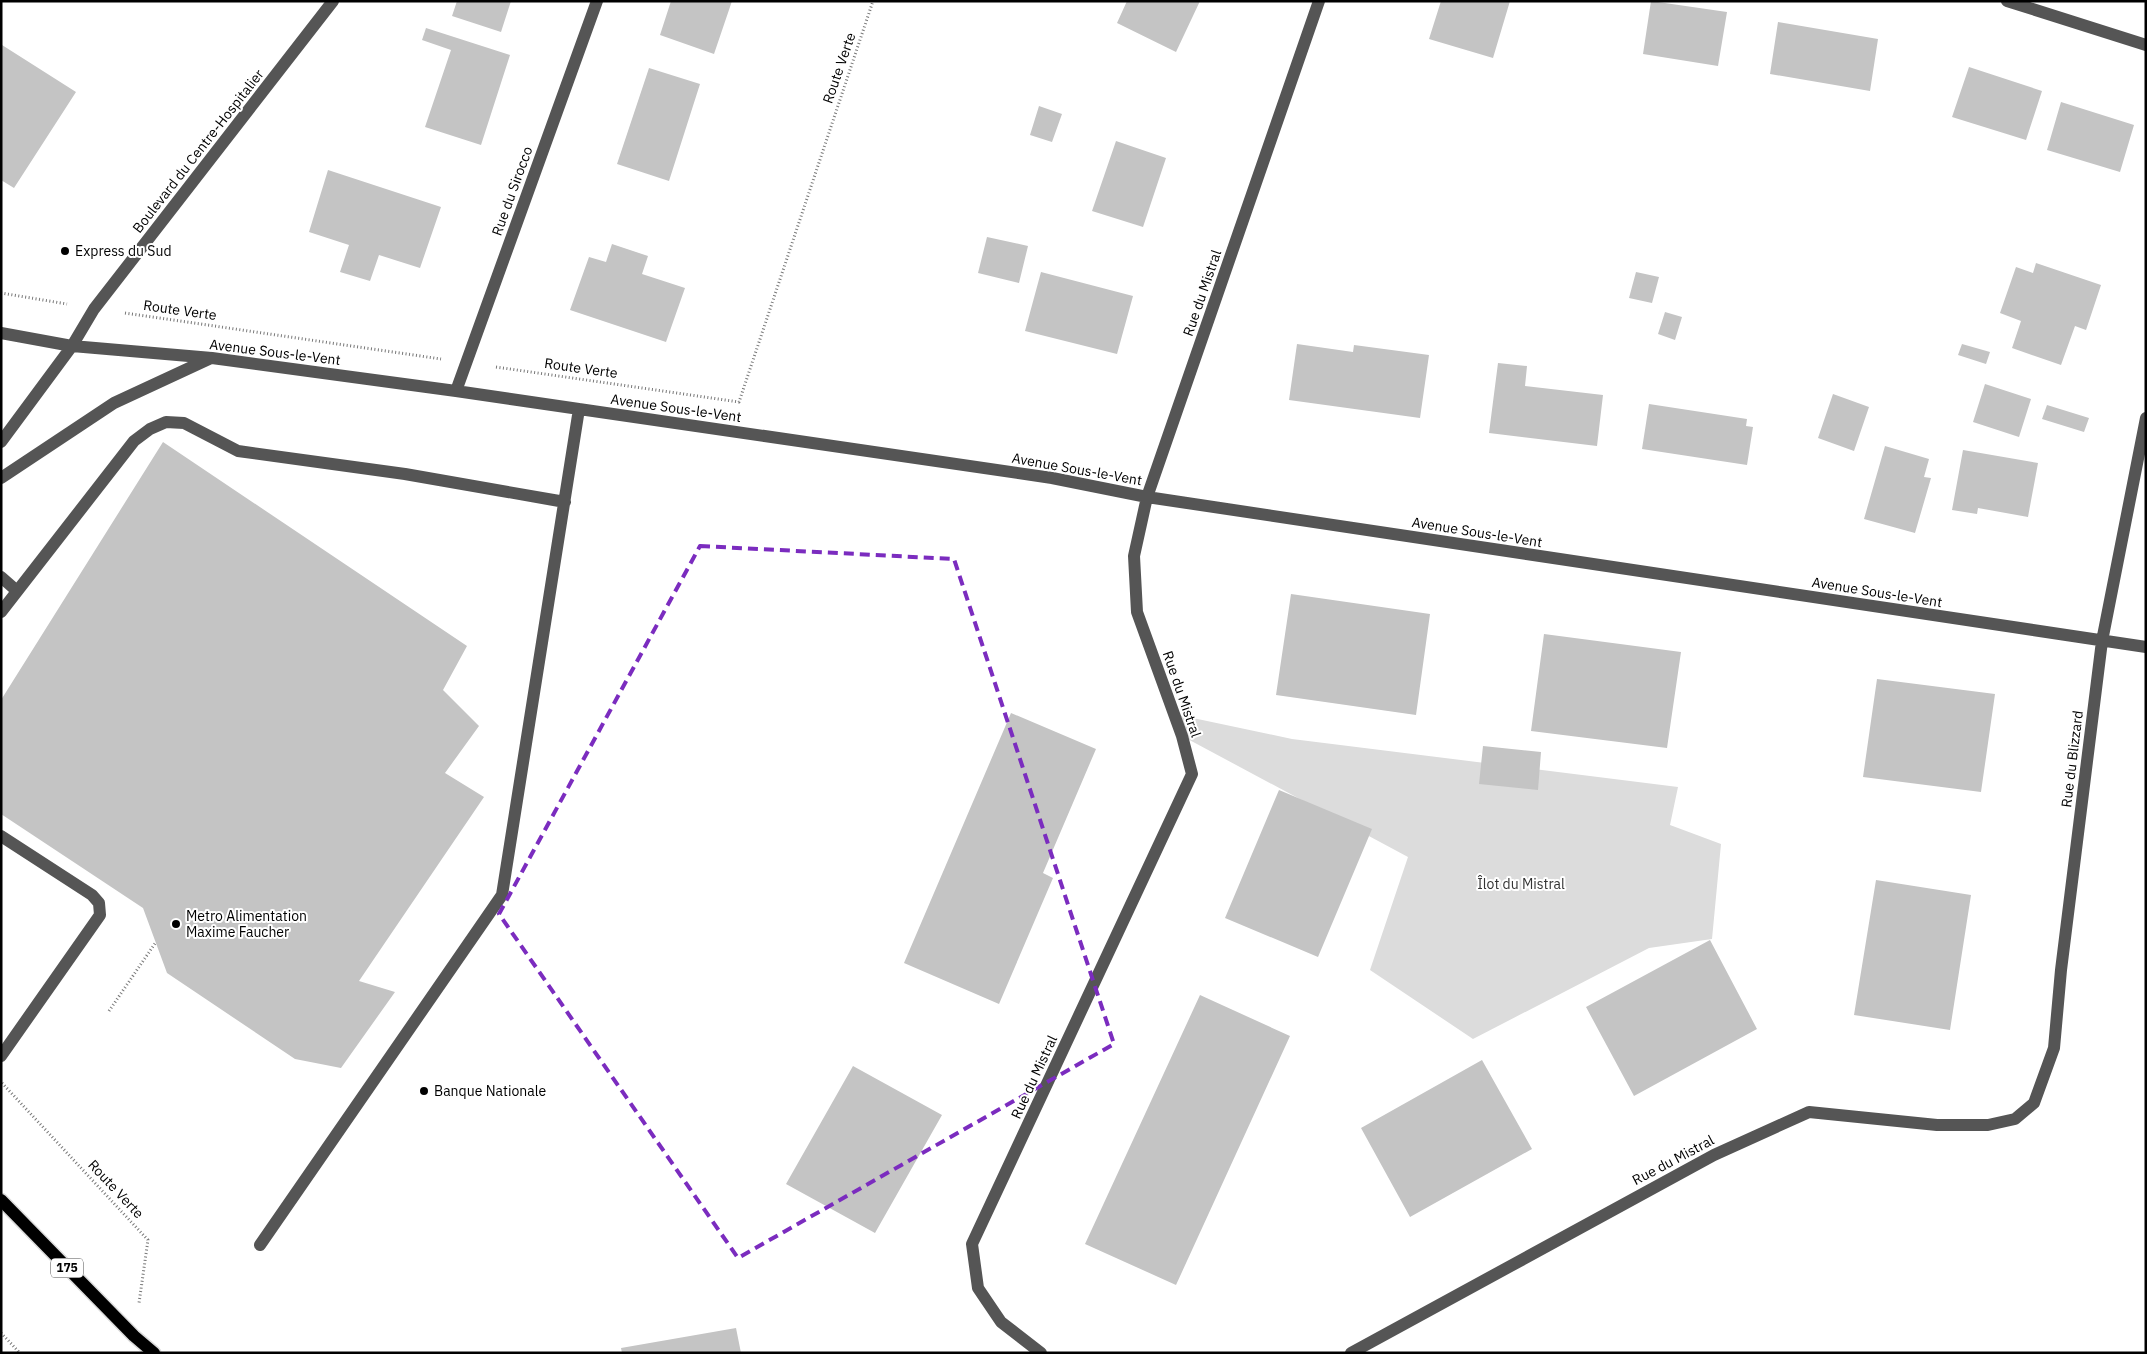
<svg xmlns="http://www.w3.org/2000/svg" width="2147" height="1354" font-family="'IBM Plex Sans',sans-serif">
  <style>
    .green { fill: #dcdcdc }
    .building { fill: #c4c4c4 }
    .lines { fill: none; stroke-linecap: round; stroke-linejoin: round }
    .major-casing { stroke: #dbdbdb; stroke-width: 15 }
    .path { stroke: #777; stroke-width: 3; stroke-dasharray: 1 2.5; stroke-linecap: butt }
    .minor { stroke: #555; stroke-width: 12 }
    .major { stroke: #000; stroke-width: 12 }
    .marked { fill: none; stroke: #7b2cbf; stroke-width: 4; stroke-dasharray: 10 6; stroke-linejoin: round }
    .poi-dot { fill: #000; stroke: #fff; stroke-width: 2 }
    .labels { text-anchor: middle; stroke-width: 4; stroke-linejoin: round; paint-order: stroke }
    .shield { fill: #fff; stroke: #4c4c4c; stroke-width: 1 }
    .shield-label { font-size: 12px; font-weight: bold; fill: #000 }
    .street-label { font-size: 14px; fill: #000; stroke: #fff }
    .poi-label { font-size: 14px; fill: #000; stroke: #fff; text-anchor: start }
    .park-label { font-size: 14px; fill: #333; stroke: #fff }
  </style>
  <rect width="100%" height="100%" fill="#fff"/>
  <path class="green" d="M 1174,714 L 1292,739 L 1678,787 L 1670,825 L 1721,844 L 1712,939 L 1649,948 L 1473,1039 L 1370,970 L 1408,857 L 1182,736 Z"/>
  <path class="building" d="M 457,1 L 511,1 L 501,32 L 452,16 Z
    M 671,1 L 732,1 L 714,54 L 660,35 Z
    M 1127,1 L 1200,1 L 1176,52 L 1117,23 Z
    M 1441,1 L 1510,1 L 1493,58 L 1429,39 Z
    M 1651,1 L 1727,12 L 1718,66 L 1643,54 Z
    M 1778,22 L 1878,39 L 1870,91 L 1770,74 Z
    M 426,28 L 510,55 L 481,145 L 425,127 L 451,50 L 422,40 Z
    M 2,45 L 76,92 L 14,188 L 1,180 Z
    M 1969,67 L 2042,91 L 2026,140 L 1952,117 Z
    M 649,68 L 700,84 L 669,181 L 617,164 Z
    M 2061,102 L 2134,125 L 2120,172 L 2047,150 Z
    M 1039,106 L 1062,114 L 1052,142 L 1030,135 Z
    M 1116,141 L 1166,158 L 1143,227 L 1092,211 Z
    M 328,170 L 441,207 L 420,268 L 379,255 L 370,281 L 340,272 L 349,245 L 309,232 Z
    M 987,237 L 1028,246 L 1019,283 L 978,273 Z
    M 612,244 L 648,256 L 642,274 L 685,288 L 666,342 L 570,310 L 589,257 L 606,262 Z
    M 2036,263 L 2101,285 L 2086,330 L 2075,326 L 2061,365 L 2012,348 L 2021,321 L 2000,313 L 2016,267 L 2033,273 Z
    M 1041,272 L 1133,296 L 1117,354 L 1025,331 Z
    M 1636,272 L 1659,277 L 1652,303 L 1629,298 Z
    M 1665,312 L 1682,317 L 1675,340 L 1658,334 Z
    M 1297,344 L 1353,352 L 1354,345 L 1429,355 L 1420,418 L 1289,400 Z
    M 1962,344 L 1990,352 L 1986,364 L 1958,355 Z
    M 1498,363 L 1527,366 L 1525,386 L 1603,395 L 1597,446 L 1489,433 Z
    M 1985,384 L 2031,399 L 2019,437 L 1973,422 Z
    M 1833,394 L 1869,407 L 1854,451 L 1818,438 Z
    M 1649,404 L 1747,419 L 1746,426 L 1753,427 L 1747,465 L 1642,449 Z
    M 2047,405 L 2089,418 L 2084,432 L 2042,419 Z
    M 163,442 L 467,646 L 443,690 L 479,726 L 445,773 L 484,797 L 359,981 L 395,992 L 341,1068 L 295,1059 L 167,973 L 143,908 L 1,814 L 1,700 Z
    M 1885,446 L 1929,459 L 1924,477 L 1931,478 L 1915,533 L 1864,519 Z
    M 1963,450 L 2038,463 L 2028,517 L 1978,508 L 1977,514 L 1952,510 Z
    M 1291,594 L 1430,614 L 1416,715 L 1276,695 Z
    M 1544,634 L 1681,652 L 1667,748 L 1531,731 Z
    M 1877,679 L 1995,694 L 1981,792 L 1863,777 Z
    M 1011,713 L 1096,749 L 1043,873 L 1053,878 L 999,1004 L 904,963 Z
    M 1483,746 L 1541,752 L 1538,790 L 1479,784 Z
    M 1279,790 L 1372,829 L 1318,957 L 1225,918 Z
    M 1876,880 L 1971,895 L 1950,1030 L 1854,1015 Z
    M 1710,940 L 1757,1029 L 1634,1096 L 1586,1007 Z
    M 1200,995 L 1290,1036 L 1176,1285 L 1085,1244 Z
    M 1482,1060 L 1532,1149 L 1410,1217 L 1361,1128 Z
    M 853,1066 L 942,1115 L 875,1233 L 786,1184 Z
    M 736,1328 L 741,1353 L 622,1353 L 621,1348 Z"/>
  <g class="lines">
    <g class="major-casing">
      <path id="major" d="M 1,1200 L 134,1336 L 154,1353"/>
    </g>
    <path class="path" d="M 1,293 L 67,304
      M 125,313 L 441,359
      M 496,367 L 739,402 L 873,1
      M 109,1011 L 156,942
      M 2,1083 L 148,1240 L 139,1303
      M 1,1333 L 20,1353"/>
    <path class="minor" d="M 2007,1 L 2146,45
      M 1,333 L 72,346 L 212,358 L 456,391 L 1052,478 L 1147,497 L 2146,647
      M 456,391 L 597,1
      M 1,442 L 72,346 L 94,309 L 333,1
      M 1,478 L 114,403 L 211,358
      M 1,577 L 17,591
      M 1,612 L 134,441 L 150,429 L 166,422 L 184,423 L 238,451 L 405,474 L 565,502
      M 1,836 L 92,895 L 99,903 L 100,915 L 1,1056
      M 260,1245 L 502,895 L 579,409
      M 1041,1353 L 1001,1322 L 978,1288 L 972,1244 L 1192,774 L 1182,736 L 1137,612 L 1134,556 L 1147,497 L 1319,1
      M 1351,1353 L 1714,1155 L 1809,1112 L 1937,1125 L 1988,1125 L 2015,1119 L 2034,1103 L 2054,1048 L 2061,970 L 2102,641 L 2146,418"/>
    <use href="#major" class="major"/>
  </g>
  <path class="marked" d="M 700,546 L 954,559 L 1114,1044 L 738,1258 L 499,914 Z"/>
  <g class="poi-dot">
    <circle cx="65" cy="251" r="5"/>
    <circle cx="176" cy="924" r="5"/>
    <circle cx="424" cy="1091" r="5"/>
  </g>
  <g class="labels">
    <rect class="shield" x="51" y="1258.5" width="32" height="19" rx="4"/>
    <g class="shield-label">
      <text x="67" y="1272">175</text>
    </g>
    <g class="street-label">
      <text transform="translate(839 68) rotate(-71)" y="5">Route Verte</text>
      <text transform="translate(198 151) rotate(-52)" y="5">Boulevard du Centre-Hospitalier</text>
      <text transform="translate(512 191) rotate(-70)" y="5">Rue du Sirocco</text>
      <text transform="translate(1202 293) rotate(-71)" y="5">Rue du Mistral</text>
      <text transform="translate(180 310) rotate(8)" y="5">Route Verte</text>
      <text transform="translate(275 352) rotate(7)" y="5">Avenue Sous-le-Vent</text>
      <text transform="translate(581 368) rotate(8)" y="5">Route Verte</text>
      <text transform="translate(676 408) rotate(8)" y="5">Avenue Sous-le-Vent</text>
      <text transform="translate(1077 469) rotate(10)" y="5">Avenue Sous-le-Vent</text>
      <text transform="translate(1477 532) rotate(9)" y="5">Avenue Sous-le-Vent</text>
      <text transform="translate(1877 592) rotate(9)" y="5">Avenue Sous-le-Vent</text>
      <text transform="translate(1182 694) rotate(71)" y="5">Rue du Mistral</text>
      <text transform="translate(2072 759) rotate(-83)" y="5">Rue du Blizzard</text>
      <text transform="translate(1034 1077) rotate(-65)" y="5">Rue du Mistral</text>
      <text transform="translate(1673 1160) rotate(-28)" y="5">Rue du Mistral</text>
      <text transform="translate(116 1189) rotate(47)" y="5">Route Verte</text>
    </g>
    <g class="poi-label">
      <text x="75" y="256">Express du Sud</text>
      <text x="186" y="921">Metro Alimentation<tspan x="186" dy="16">Maxime Faucher</tspan></text>
      <text x="434" y="1096">Banque Nationale</text>
    </g>
    <g class="park-label">
      <text x="1521" y="889">Îlot du Mistral</text>
    </g>
  </g>
  <rect width="2147" height="1354" fill="none" stroke="#000000" stroke-width="5"/>
</svg>
